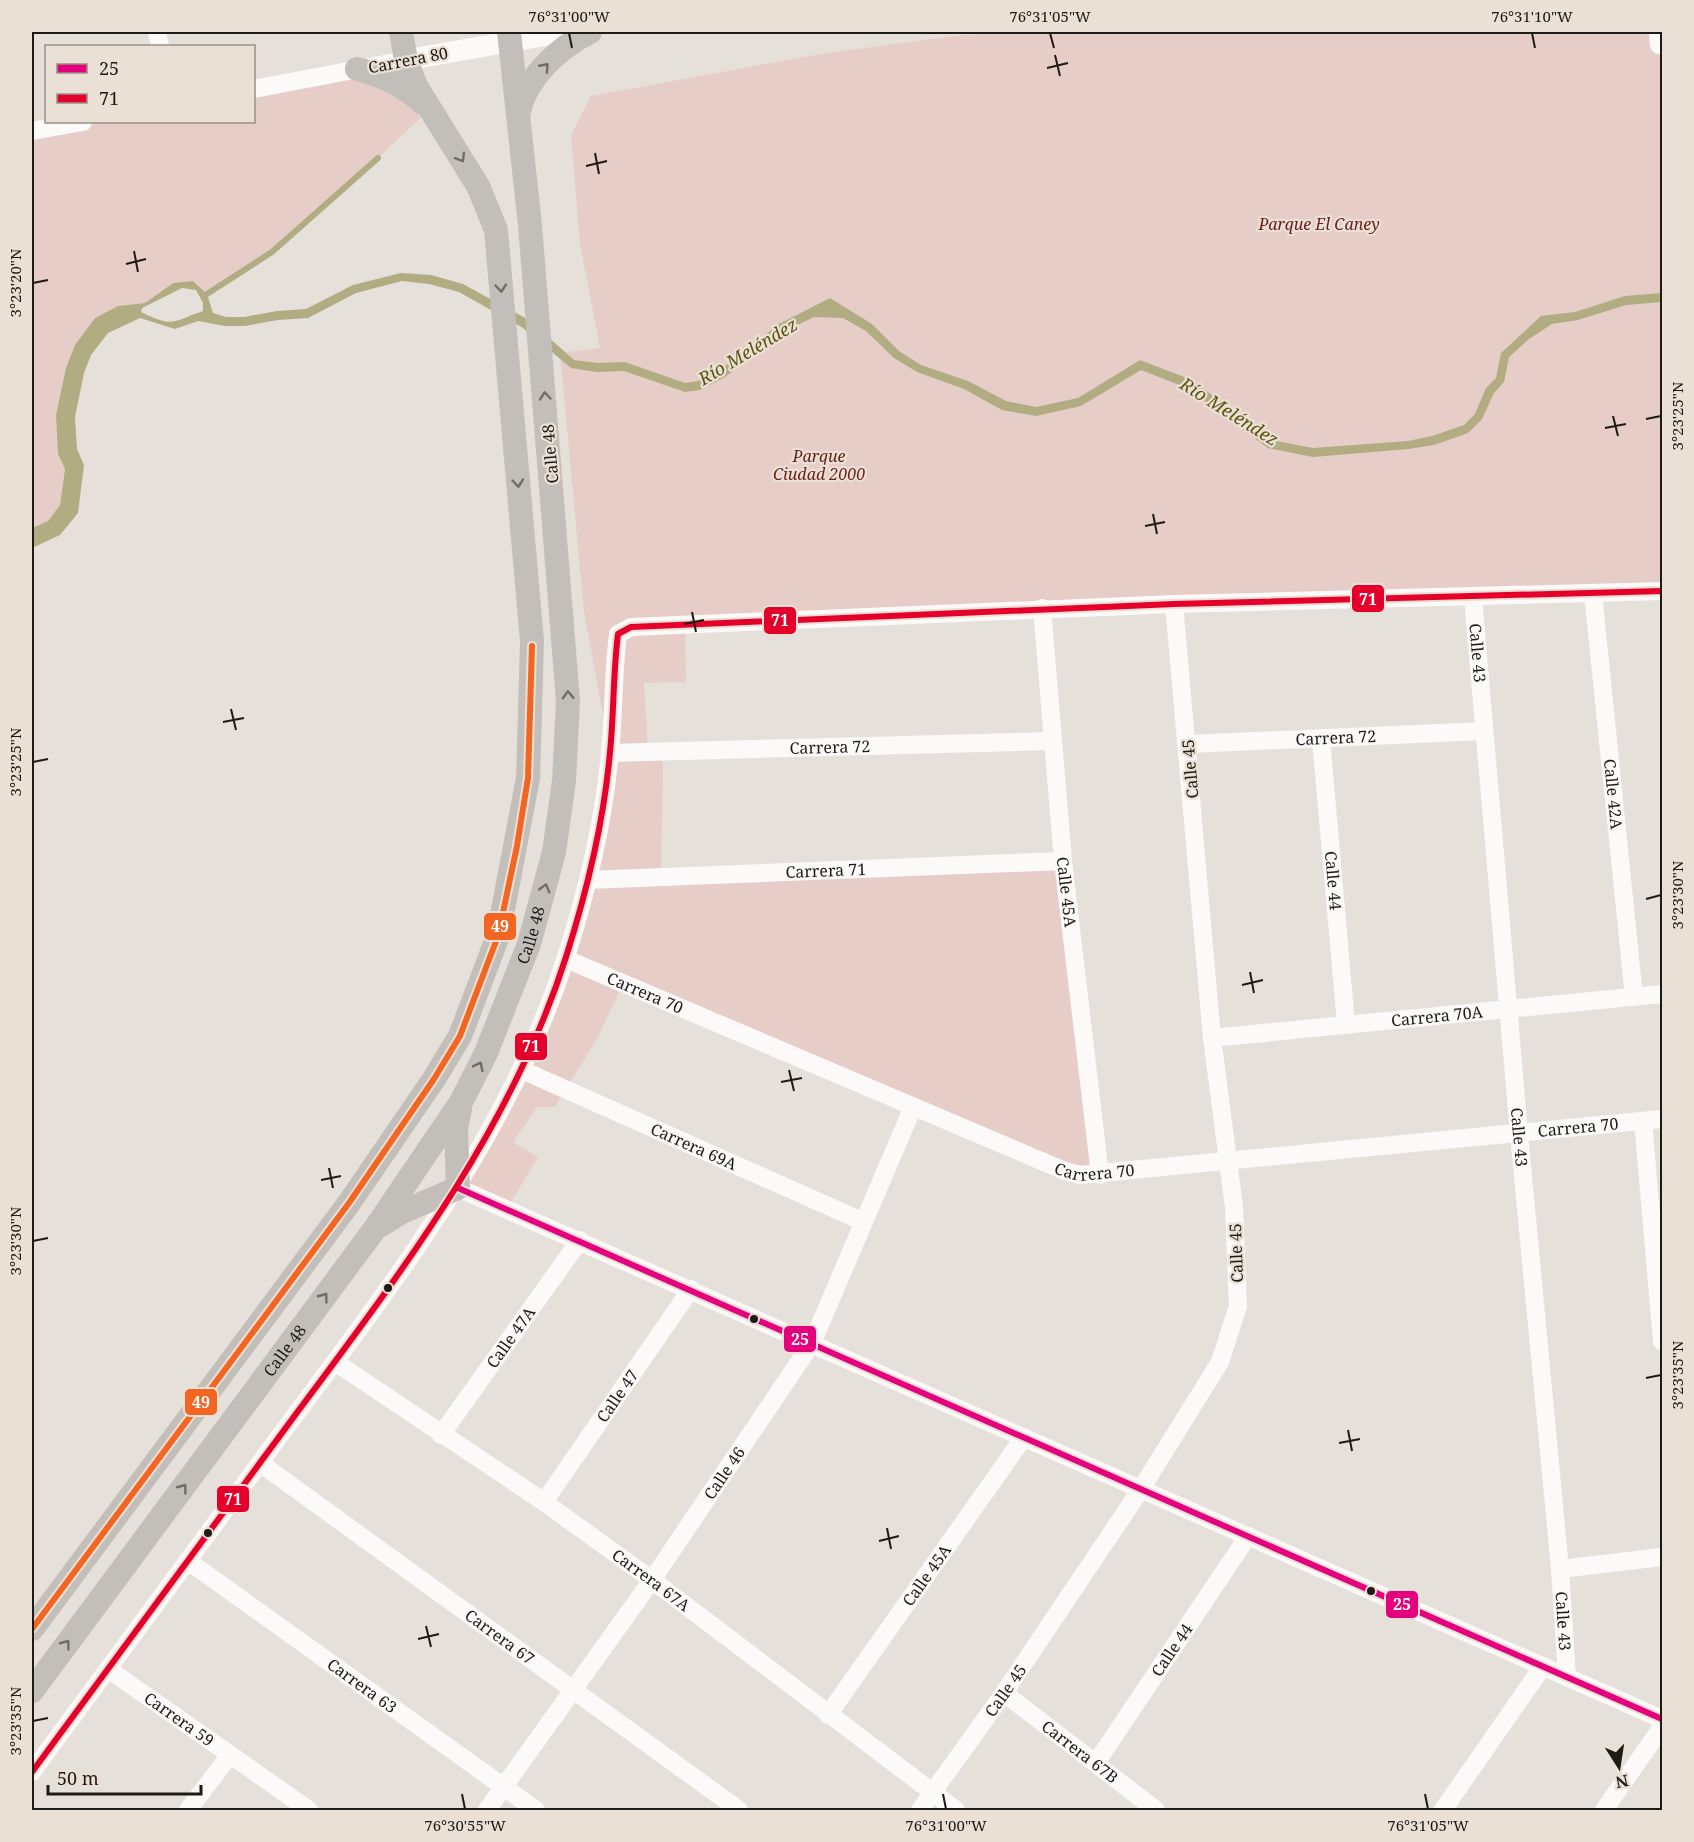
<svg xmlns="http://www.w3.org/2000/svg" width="1694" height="1842" font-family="'Noto Serif',serif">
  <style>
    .green { fill: #e7cdc7 }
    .water { fill: #b1ac82; fill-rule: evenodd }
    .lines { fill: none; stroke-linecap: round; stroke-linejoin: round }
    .stream { stroke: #b1ac82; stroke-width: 6 }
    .minor { stroke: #fbfaf9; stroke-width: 18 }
    .tertiary { stroke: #fbfaf9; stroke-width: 21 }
    .secondary { stroke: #c2bfbb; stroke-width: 24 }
    .bus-1-casing { stroke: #ebe0d5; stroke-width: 10 }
    .bus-2-casing { stroke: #ebe0d5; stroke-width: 10 }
    .bus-3-casing { stroke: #ebe0d5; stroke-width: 10 }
    .bus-1 { stroke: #e5007d; stroke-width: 6 }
    .bus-2 { stroke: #e4002b; stroke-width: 6 }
    .bus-3 { stroke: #f26522; stroke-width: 6 }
    .oneway { stroke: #706c68 }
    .ticks { fill: none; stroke: #1e1a16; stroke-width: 2 }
    .bus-dot { fill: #1e1a16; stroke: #ebe0d5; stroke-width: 2 }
    .labels { text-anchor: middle; stroke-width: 4.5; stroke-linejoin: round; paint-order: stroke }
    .street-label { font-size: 16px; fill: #1e1a16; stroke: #ebe0d5 }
    .park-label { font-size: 16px; font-style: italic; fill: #671d18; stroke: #ebe0d5 }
    .water-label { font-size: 18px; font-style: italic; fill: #5d5613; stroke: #ebe0d5 }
    .line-badge { stroke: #ebe0d5; stroke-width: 2 }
    .badge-label { font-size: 16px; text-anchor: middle; font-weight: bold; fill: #fff }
    .neatline { fill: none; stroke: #1e1a16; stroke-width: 2 }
    .ticks-label { font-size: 15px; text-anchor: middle; fill: #1e1a16 }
  </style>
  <rect width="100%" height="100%" fill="#e6e0da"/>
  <path class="green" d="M 1046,32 L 1662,32 L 1662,591 L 685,625 L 686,682 L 644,683 L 648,752 L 663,752 L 661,877 L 1063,861 L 1100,1175 L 1080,1175 L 623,983 L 598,1037 L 555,1107 L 537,1107 L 513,1142 L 538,1157 L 507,1209 L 459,1188 L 566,959 L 610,753 L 584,612 L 560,353 L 600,348 L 580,244 L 571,135 L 591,96 L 820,54 L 961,35 Z
    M 357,69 L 430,109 L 378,158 L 272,252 L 207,294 L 193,281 L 173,283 L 145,303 L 118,306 L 95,318 L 75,346 L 66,368 L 56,415 L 58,454 L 65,469 L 60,505 L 48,521 L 32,528 L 32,131 L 83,122 L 254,122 L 254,89 Z"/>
  <path class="water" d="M 401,273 L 431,275 L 463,284 L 529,320 L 574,360 L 597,363 L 625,362 L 685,383 L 698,381 L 720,370 L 779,324 L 830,298 L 872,324 L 899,351 L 921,365 L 968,381 L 1006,401 L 1036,407 L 1078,398 L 1140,360 L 1192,380 L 1271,440 L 1313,448 L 1408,441 L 1432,436 L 1464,425 L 1475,414 L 1486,388 L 1496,378 L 1501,353 L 1541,316 L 1575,312 L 1625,296 L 1662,293 L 1662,302 L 1626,305 L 1578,320 L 1552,324 L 1529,339 L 1509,357 L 1504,382 L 1494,393 L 1482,419 L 1468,433 L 1434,445 L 1409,449 L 1313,457 L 1268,448 L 1187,388 L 1141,370 L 1081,406 L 1036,416 L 1002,410 L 964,389 L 917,372 L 894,358 L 866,331 L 843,318 L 814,317 L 783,332 L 725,377 L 700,390 L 685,392 L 624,371 L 596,372 L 571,368 L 523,328 L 459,292 L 429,284 L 402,281 L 356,293 L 308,318 L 278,320 L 245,326 L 225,326 L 198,321 L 175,329 L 140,318 L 108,333 L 91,355 L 84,373 L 75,417 L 77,449 L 84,465 L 78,513 L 60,535 L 32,548 L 32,528 L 48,521 L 60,505 L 65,469 L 58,454 L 56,415 L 66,368 L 75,345 L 95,318 L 118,306 L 145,303 L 173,283 L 193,281 L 207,294 L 213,313 L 226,317 L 244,317 L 277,311 L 306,309 L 353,285 ZM 182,288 L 196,290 L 203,303 L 203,311 C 171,322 174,328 141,312 L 142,308 Z"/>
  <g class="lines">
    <path class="stream" d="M 207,294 L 272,252 L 378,158"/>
    <g class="minor">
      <path d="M 157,32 L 160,46"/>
      <path d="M 1658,32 L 1659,45"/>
      <path d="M 254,89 L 406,60"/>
      <path d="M 32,131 L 83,122"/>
      <path id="s1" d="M 1593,593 L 1634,997"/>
      <path id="s2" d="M 1473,597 L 1519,1134 L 1560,1569 L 1567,1677"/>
      <path id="s3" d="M 1042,608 L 1063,861 L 1100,1175"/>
      <path id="s4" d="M 1321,739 L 1346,1024"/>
      <path id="s5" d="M 1189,744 L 1484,731"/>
      <path id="s6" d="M 610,753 L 1051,741"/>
      <path id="s7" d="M 588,880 L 1063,861"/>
      <path id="s8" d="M 566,959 L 1065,1171 L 1080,1175 L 1662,1119"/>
      <path id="s9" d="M 1212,1038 L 1662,994"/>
      <path id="s10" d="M 522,1070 L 864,1222"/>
      <path d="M 1643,1121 L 1662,1341"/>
      <path d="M 458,1188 L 1662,1719"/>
      <path id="s11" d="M 335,1362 L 544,1502 L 652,1580 L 956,1810"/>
      <path id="s12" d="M 441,1435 L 580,1240"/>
      <path id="s13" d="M 260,1463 L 739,1810"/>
      <path id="s14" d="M 544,1502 L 691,1289"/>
      <path id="s15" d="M 188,1561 L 536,1810"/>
      <path d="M 1560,1569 L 1662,1557"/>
      <path id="s16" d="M 108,1669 L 309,1810"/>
      <path id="s17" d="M 1004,1693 L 1156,1810"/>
      <path id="s18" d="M 828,1715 L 1024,1437"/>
      <path id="s19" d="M 1096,1763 L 1248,1536"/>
      <path d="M 32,1772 C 119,1654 206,1536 293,1418 C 400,1274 511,1130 566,957 C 587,891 604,821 610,752 C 614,713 613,673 618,634 L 631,627 L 1174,604 L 1662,591"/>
      <path d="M 188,1810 L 230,1755"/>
      <path id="s20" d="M 487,1810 L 652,1580 L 812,1343 L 913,1107"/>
      <path id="s21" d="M 920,1810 L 1004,1693 L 1141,1489 L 1220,1362 L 1238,1306 L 1234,1207 L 1212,1038 L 1174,604"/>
      <path d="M 1443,1810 L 1543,1666"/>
      <path d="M 1604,1810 L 1662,1727"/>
    </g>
    <path class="tertiary" d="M 406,60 L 564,32"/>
    <g class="secondary">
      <path d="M 357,69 C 383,75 403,85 423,103"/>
      <path d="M 519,111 C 527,76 560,47 590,32"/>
      <path d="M 381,1225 L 400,1213 L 458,1188 L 456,1129 L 460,1108"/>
      <path d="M 32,1629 L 349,1203 L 434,1079 L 460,1036 L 498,936 L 528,778 L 532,641 L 496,230 L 478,186 L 416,86 L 406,60 L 401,32"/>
      <path id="s22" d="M 32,1691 L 374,1230 L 461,1102 L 486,1053 L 529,944 L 554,852 L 564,781 L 568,701 L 530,225 L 509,32"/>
    </g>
    <g class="bus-1-casing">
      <path id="bus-1" d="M 458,1188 L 1662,1719"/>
    </g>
    <g class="bus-2-casing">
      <path id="bus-2" d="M 32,1772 C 119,1654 206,1536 293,1418 C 400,1274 511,1130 566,957 C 587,891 604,821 610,752 C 614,713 613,673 618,634 L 631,627 L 1174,604 L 1662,591"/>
    </g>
    <g class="bus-3-casing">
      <path id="bus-3" d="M 32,1629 L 349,1203 L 434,1079 L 460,1036 L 498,936 L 517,846 L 528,778 L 532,646"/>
    </g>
    <use href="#bus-1" class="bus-1"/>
    <use href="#bus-2" class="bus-2"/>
    <use href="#bus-3" class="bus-3"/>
  </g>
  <defs><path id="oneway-chevron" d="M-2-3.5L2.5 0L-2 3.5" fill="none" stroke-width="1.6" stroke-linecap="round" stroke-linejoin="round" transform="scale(1.5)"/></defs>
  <g class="oneway">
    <use href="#oneway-chevron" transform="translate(545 67) rotate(-48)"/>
    <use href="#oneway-chevron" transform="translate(461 158) rotate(59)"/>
    <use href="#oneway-chevron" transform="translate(501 288) rotate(85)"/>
    <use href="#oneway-chevron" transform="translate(545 396) rotate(-95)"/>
    <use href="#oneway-chevron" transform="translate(518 483) rotate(85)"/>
    <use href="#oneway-chevron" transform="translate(568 695) rotate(-92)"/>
    <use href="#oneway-chevron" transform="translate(545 888) rotate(-75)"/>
    <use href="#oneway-chevron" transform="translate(479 1066) rotate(-64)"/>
    <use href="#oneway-chevron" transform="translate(324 1297) rotate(-53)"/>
    <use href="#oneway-chevron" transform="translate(183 1488) rotate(-53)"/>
    <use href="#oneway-chevron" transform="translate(66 1644) rotate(-53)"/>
  </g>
  <path class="ticks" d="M 569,33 L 572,48M 1050,33 L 1054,48M 1532,33 L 1535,48M 1055,55 L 1060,76M 1047,68 L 1068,63M 595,153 L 599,174M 586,166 L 607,161M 134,251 L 138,272M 126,264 L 146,259M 33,283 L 48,280M 1613,416 L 1618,436M 1646,419 L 1661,416M 1605,428 L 1626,424M 1153,514 L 1157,534M 1145,526 L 1165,522M 692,612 L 696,632M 684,624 L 704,620M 231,709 L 236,730M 223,722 L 244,718M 33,762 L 48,759M 1646,899 L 1661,895M 1250,972 L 1254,993M 1242,985 L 1263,980M 789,1070 L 794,1091M 781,1082 L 802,1078M 329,1168 L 333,1188M 321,1180 L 341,1176M 33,1241 L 48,1238M 1646,1378 L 1661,1375M 1348,1430 L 1352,1451M 1339,1443 L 1360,1439M 887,1528 L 891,1549M 879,1541 L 899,1536M 426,1626 L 431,1647M 418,1639 L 439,1634M 33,1721 L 48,1718M 462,1794 L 465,1809M 943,1794 L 946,1809M 1425,1794 L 1428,1809"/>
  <g class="bus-dot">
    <circle cx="388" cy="1288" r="5"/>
    <circle cx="754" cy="1319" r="5"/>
    <circle cx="208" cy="1533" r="5"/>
    <circle cx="1371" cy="1591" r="5"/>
  </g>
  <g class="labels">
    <g class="street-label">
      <text transform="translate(408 60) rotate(-11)" y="6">Carrera 80</text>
      <text transform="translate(550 454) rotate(-95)" y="6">Calle 48</text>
      <text dy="6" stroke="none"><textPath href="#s2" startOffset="56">Calle 43</textPath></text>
      <text dy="6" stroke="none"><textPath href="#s5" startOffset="147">Carrera 72</textPath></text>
      <text dy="6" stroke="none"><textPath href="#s6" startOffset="220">Carrera 72</textPath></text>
      <text transform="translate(1190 769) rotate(-95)" y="6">Calle 45</text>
      <text dy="6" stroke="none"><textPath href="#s1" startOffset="202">Calle 42A</textPath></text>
      <text dy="6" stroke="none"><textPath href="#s7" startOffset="238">Carrera 71</textPath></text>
      <text dy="6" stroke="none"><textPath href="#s4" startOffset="142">Calle 44</textPath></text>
      <text dy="6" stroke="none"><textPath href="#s3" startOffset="285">Calle 45A</textPath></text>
      <text dy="6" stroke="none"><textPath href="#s22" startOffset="910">Calle 48</textPath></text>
      <text dy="6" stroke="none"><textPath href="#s8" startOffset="86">Carrera 70</textPath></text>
      <text dy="6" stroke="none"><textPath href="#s9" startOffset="226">Carrera 70A</textPath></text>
      <text dy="6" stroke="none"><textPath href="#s8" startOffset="1058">Carrera 70</textPath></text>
      <text dy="6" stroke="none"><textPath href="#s2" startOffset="542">Calle 43</textPath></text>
      <text dy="6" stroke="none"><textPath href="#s10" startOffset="188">Carrera 69A</textPath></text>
      <text dy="6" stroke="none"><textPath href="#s8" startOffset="572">Carrera 70</textPath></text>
      <text transform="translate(1236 1253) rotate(-92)" y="6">Calle 45</text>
      <text dy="6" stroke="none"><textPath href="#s12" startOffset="120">Calle 47A</textPath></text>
      <text dy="6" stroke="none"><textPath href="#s22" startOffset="424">Calle 48</textPath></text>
      <text dy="6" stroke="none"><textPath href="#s14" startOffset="129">Calle 47</textPath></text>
      <text dy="6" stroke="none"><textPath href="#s20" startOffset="412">Calle 46</textPath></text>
      <text dy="6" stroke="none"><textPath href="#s18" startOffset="171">Calle 45A</textPath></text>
      <text dy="6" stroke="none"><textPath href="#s11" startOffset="384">Carrera 67A</textPath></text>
      <text dy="6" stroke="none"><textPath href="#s2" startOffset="1028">Calle 43</textPath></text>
      <text dy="6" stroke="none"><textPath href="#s13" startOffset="296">Carrera 67</textPath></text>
      <text dy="6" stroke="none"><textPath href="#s19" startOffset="136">Calle 44</textPath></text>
      <text dy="6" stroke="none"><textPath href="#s15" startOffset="214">Carrera 63</textPath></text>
      <text dy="6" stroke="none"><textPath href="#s21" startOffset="147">Calle 45</textPath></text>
      <text dy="6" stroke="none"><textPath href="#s16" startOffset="87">Carrera 59</textPath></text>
      <text dy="6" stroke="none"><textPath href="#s17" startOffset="96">Carrera 67B</textPath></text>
    </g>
    <g class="park-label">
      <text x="1319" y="230">Parque El Caney</text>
      <text x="819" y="462">Parque<tspan x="819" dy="18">Ciudad 2000</tspan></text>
    </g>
    <g class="water-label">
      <text transform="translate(748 352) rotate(-31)" y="6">Río Meléndez</text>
      <text transform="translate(1229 412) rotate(32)" y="6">Río Meléndez</text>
    </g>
  </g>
  <g class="line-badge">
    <rect x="1351" y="584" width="34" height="29" rx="6" fill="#e4002b"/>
    <rect x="763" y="606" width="34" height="29" rx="6" fill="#e4002b"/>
    <rect x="483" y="912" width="34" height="29" rx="6" fill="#f26522"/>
    <rect x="514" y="1032" width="34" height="29" rx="6" fill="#e4002b"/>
    <rect x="783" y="1325" width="34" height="28" rx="6" fill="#e5007d"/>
    <rect x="184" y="1388" width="34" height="28" rx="6" fill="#f26522"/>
    <rect x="216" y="1485" width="34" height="28" rx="6" fill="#e4002b"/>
    <rect x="1385" y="1590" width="34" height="29" rx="6" fill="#e5007d"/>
  </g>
  <g class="badge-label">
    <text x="1368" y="605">71</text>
    <text x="780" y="626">71</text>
    <text x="500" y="932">49</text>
    <text x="531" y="1052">71</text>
    <text x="800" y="1345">25</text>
    <text x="201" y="1408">49</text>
    <text x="233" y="1505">71</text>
    <text x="1402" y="1610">25</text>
  </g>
  <rect width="1694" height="1842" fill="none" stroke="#ebe0d5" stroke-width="66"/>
  <rect x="45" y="45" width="210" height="78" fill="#ebe0d5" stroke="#999189" stroke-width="1.5"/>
  <rect x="57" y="64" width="30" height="9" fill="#e5007d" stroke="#999189" stroke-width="1.5"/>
  <text x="99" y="75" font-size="18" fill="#1e1a16">25</text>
  <rect x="57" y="94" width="30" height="9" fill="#e4002b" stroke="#999189" stroke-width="1.5"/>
  <text x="99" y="105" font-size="18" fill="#1e1a16">71</text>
  <g transform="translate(1619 1767) rotate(168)" stroke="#ebe0d5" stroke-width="4.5" paint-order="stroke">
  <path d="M0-4.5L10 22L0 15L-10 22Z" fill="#1e1a16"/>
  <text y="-9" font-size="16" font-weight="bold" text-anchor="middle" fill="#1e1a16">N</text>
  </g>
  <path d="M48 1785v9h153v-9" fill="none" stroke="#1e1a16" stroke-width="3"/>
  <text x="57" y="1785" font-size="18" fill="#1e1a16" stroke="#ebe0d5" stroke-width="4.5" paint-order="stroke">50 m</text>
  <rect x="33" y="33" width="1628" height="1776" class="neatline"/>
  <g class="ticks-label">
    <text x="569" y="22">76°31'00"W</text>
    <text x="1050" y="22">76°31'05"W</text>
    <text x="1532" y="22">76°31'10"W</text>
    <text transform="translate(16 283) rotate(-90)" y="5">3°23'20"N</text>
    <text transform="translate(1678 416) rotate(-90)" y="5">3°23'25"N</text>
    <text transform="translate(16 762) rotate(-90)" y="5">3°23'25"N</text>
    <text transform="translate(1678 895) rotate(-90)" y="5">3°23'30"N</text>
    <text transform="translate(16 1241) rotate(-90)" y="5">3°23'30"N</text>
    <text transform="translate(1678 1375) rotate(-90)" y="5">3°23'35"N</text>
    <text transform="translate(16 1721) rotate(-90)" y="5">3°23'35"N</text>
    <text x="465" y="1831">76°30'55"W</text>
    <text x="946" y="1831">76°31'00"W</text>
    <text x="1428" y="1831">76°31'05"W</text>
  </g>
</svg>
